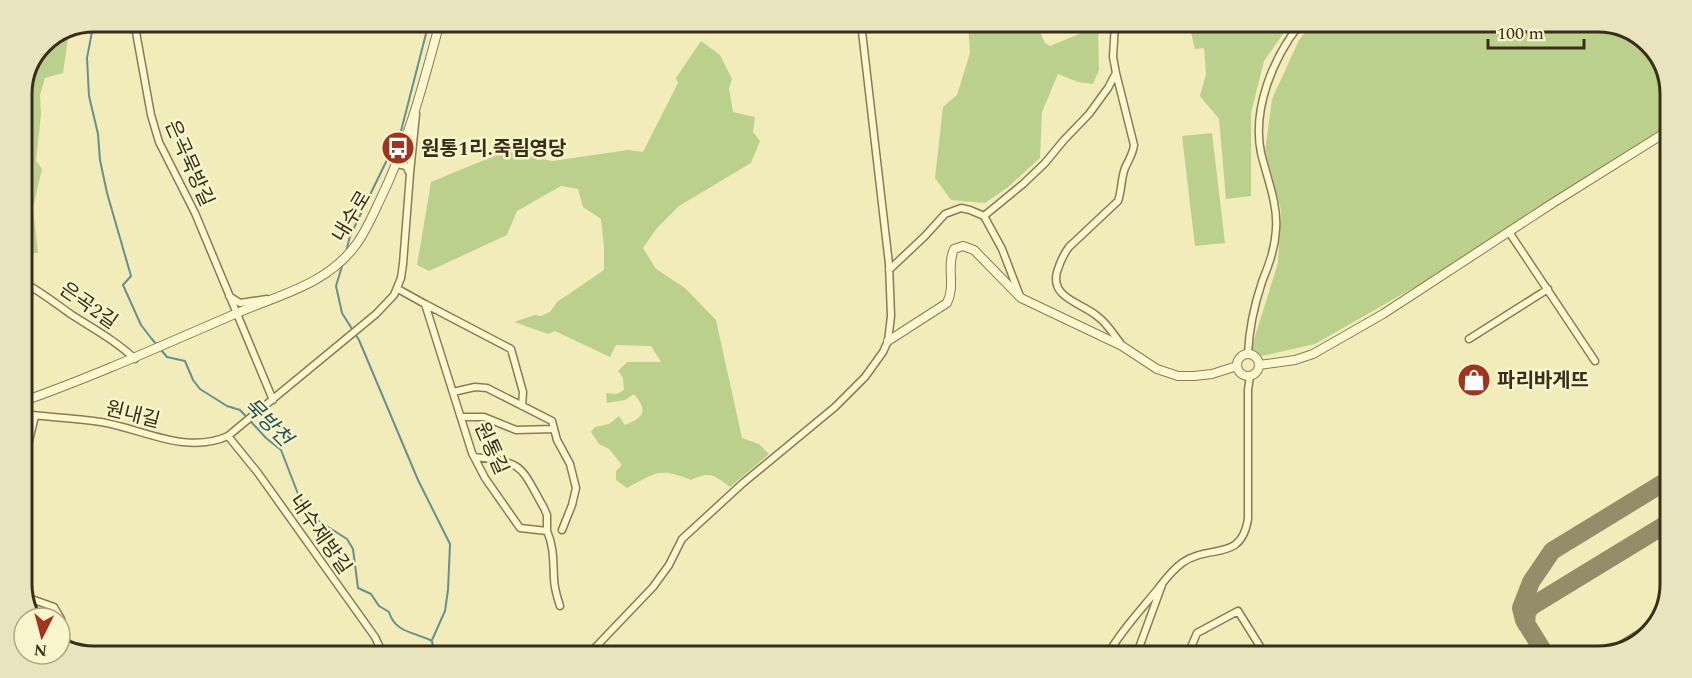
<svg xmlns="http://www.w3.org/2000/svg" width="1692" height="678" font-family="Spectral,'Noto Sans KR',serif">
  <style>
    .green { fill: #bcd08e }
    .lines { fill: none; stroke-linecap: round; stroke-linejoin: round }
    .stream { stroke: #67908e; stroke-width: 2 }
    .taxiway { stroke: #958d6a; stroke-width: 18 }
    .minor-casing { stroke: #8a7b53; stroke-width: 9 }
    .tertiary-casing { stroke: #8a7b53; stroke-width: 10 }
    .minor { stroke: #fcf7cf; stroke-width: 6 }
    .tertiary { stroke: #fcf7cf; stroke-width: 8 }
    .labels { text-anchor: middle; stroke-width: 5; stroke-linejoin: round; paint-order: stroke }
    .poi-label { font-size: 20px; font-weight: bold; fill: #382e1a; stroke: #f8f4cb; text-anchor: start }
    .street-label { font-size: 20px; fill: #382e1a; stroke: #f8f4cb }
    .water-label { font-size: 21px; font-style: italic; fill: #275359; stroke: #f8f4cb }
    .rim { fill: none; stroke: #382e1a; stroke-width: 3 }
  </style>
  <rect width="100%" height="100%" fill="#f2ecbb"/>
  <path class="green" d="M 968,23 L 1036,23 L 1045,43 L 1050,46 L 1098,26 L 1099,70 L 1093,84 L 1078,82 L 1058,74 L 1042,112 L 1040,158 L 1007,188 L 985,203 L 951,200 L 935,178 L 943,107 L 957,95 L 970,53 Z
    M 1189,24 L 1290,24 L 1264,61 L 1251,113 L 1251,196 L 1226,199 L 1219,119 L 1200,96 L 1206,74 L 1204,48 L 1195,49 Z
    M 1312,24 L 1622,25 L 1656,49 L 1671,88 L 1671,124 L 1429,279 L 1315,344 L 1262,356 L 1251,349 L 1278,263 L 1281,210 L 1265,151 L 1272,99 L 1299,40 Z
    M 69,31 L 63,73 L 45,78 L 40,95 L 41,115 L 36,161 L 42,169 L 33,208 L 38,253 L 21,253 L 21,89 L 42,42 Z
    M 701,41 L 720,55 L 732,79 L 729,88 L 733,112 L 755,117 L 753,132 L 760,141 L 751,163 L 679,206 L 657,228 L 643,248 L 656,269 L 685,288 L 716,320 L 742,438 L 759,444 L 769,454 L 730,487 C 713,475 711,471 691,480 C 659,467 656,473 627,488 L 616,480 L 616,471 L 622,465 L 609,449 L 599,444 L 591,432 L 595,427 L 609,424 L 619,416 L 625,425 C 646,417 647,410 634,394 L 625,400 L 607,403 L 606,393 L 617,394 L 624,390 L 623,378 L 618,371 L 627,362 L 661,362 L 651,346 L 616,345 L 610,357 L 555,331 L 548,334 L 514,322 L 535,315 L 541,316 L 550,312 L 557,302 L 604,270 L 604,247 L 601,219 L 583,207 L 578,189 L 561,186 L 517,211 L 507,235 L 429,271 L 417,265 L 431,182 L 506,151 L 552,161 L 628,150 L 643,152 L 678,83 L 676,78 Z
    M 1212,133 L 1225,243 L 1195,246 L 1182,136 Z"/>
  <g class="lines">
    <path class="stream" d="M 94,21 L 87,58 L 89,96 L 98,134 L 100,160 L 107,193 L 131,276 L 123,285 L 141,325 L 151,338 L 167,357 L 185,361 L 193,380 L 200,389 L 227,406 L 240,410 L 266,438 L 281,450 L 300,499 L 317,520 L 347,539 L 353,549 L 358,588 L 371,594 L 379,606 L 389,612 C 395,633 415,632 432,641 L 434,654
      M 346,252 L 350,236 L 401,131 L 429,22
      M 343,263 L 336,286 L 342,313 L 359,340 L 418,480 L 450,544 L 448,590 L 445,611 L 432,640"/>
    <path class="taxiway" d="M 1526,624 L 1527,612 L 1532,606 L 1668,523
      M 1620,651 L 1649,633
      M 1547,657 L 1524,620 L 1521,608 L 1531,582 L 1552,551 L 1668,480"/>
    <g class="minor-casing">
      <path id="minor" d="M 134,21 L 151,115 L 159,142 L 195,213 L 273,400
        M 1116,73 L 1134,145 C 1133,154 1129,159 1125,168 C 1121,178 1122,190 1118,201 L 1069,247 C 1063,255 1060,262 1057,272 C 1050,298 1082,303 1097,316 C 1107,323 1114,335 1121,344
        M 410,173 L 416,114
        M 984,216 L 1023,184 L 1045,163 L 1064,140 L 1089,114 L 1108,88 L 1116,73 L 1113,57 L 1115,24
        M 1509,232 L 1595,361
        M 889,270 L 925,236 L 945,214 L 961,208 L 970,210 L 984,216 L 1002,249 L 1020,296
        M 21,281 C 40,291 55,303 72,315 C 94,329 116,341 135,359
        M 398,289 L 425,304 L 472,453 L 485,478 L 520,528 L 547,531 C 554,547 553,560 554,578 C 554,587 557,597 560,606
        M 229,296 L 240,303 L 267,299
        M 425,304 L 511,349 L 523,392 L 522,406
        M 1469,339 L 1548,289
        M 1248,354 C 1249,329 1254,306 1262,282 C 1269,264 1275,249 1276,229 C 1278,204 1267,178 1261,153 C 1252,109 1273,58 1300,24
        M 453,392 L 475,387 L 487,388 L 552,421 L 557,440 L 570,464 L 576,488 L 572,505 L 562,530
        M 21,414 C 48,417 74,418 101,422 C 143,429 186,455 228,436 L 376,314 L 394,295 L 401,278 L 403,264 L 410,174 L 406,166 L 397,164
        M 461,417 L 484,417 L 516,430 L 554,429
        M 228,436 L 258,473 L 375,637 L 383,654
        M 21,453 L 28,445 L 35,416 L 31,416
        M 474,457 C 525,462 520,466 544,508 L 547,515 L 547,531
        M 23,596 L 54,607 L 61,619 L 69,653
        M 589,654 L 653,587 L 669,565 L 682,539 L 743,483 L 835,407 L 865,377 L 883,352 L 888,341 L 891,316 L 889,264 L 861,23
        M 1107,656 C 1120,632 1140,611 1157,590 C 1165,580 1172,570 1182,563 C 1210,543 1241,563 1248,519 L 1248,390 L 1250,376
        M 1136,656 L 1162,585
        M 1182,656 L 1189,652 L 1197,633 L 1238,611 L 1266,656"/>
    </g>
    <g class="tertiary-casing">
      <path id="tertiary" d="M 888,341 L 947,303 C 956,285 946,267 954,249 L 963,246 L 974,250 L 1021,298 L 1122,346 L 1157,369 L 1178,376 L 1194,376 L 1212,374 L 1237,366
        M1237 365a11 11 0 1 1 22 0a11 11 0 1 1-22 0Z
        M 1259,365 L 1295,360 L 1313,354 L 1383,314 L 1556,201 L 1671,129
        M 21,402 C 95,376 163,345 235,314 C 278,295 326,285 355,246 C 365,233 372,217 379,202 C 408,143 423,85 440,22"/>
    </g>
    <use href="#minor" class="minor"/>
    <use href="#tertiary" class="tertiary"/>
  </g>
  <defs>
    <g id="bus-disc" transform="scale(1.725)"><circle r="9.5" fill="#9f351e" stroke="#f8f4cb"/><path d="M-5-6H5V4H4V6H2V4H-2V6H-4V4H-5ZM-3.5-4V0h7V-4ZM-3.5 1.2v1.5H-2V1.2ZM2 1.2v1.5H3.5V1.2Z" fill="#fff"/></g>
    <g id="shop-disc" transform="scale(1.725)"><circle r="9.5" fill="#9f351e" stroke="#f8f4cb"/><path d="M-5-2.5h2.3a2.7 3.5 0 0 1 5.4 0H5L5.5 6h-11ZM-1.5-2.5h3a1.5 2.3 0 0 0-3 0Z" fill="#fff"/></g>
  </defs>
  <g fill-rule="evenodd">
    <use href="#bus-disc" x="398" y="148"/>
    <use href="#shop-disc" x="1474" y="380"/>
  </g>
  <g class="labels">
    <g class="poi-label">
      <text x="421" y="155">원통1리.죽림영당</text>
      <text x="1497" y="387">파리바게뜨</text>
    </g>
    <g class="street-label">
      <text transform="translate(190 163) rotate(66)" y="7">은곡묵방길</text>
      <text transform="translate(351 216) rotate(-59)" y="7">내수로</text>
      <text transform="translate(89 305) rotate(35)" y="7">은곡2길</text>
      <text transform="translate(133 414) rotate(14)" y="7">원내길</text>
      <text transform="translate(492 448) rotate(66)" y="7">원통길</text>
      <text transform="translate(321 534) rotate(55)" y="7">내수제방길</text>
    </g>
    <g class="water-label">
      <text transform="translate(268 422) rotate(45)" y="7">묵방천</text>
    </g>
  </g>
  <path d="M0 0H1692V678H0ZM94 32H1598A62 62 0 0 1 1660 94V584A62 62 0 0 1 1598 646H94A62 62 0 0 1 32 584V94A62 62 0 0 1 94 32Z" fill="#e9e4bd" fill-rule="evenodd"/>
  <path class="rim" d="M94 32H1598A62 62 0 0 1 1660 94V584A62 62 0 0 1 1598 646H94A62 62 0 0 1 32 584V94A62 62 0 0 1 94 32Z"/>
  <g transform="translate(42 636) rotate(186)"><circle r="28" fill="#f8f4cb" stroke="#aba584" stroke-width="1.5"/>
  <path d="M0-4.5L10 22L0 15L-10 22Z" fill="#9f351e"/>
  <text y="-9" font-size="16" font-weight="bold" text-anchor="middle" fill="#382e1a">N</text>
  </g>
  <path d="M1488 39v9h96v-9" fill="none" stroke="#382e1a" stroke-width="3"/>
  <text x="1497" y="39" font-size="18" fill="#382e1a" stroke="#f8f4cb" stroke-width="4.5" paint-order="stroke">100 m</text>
</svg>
